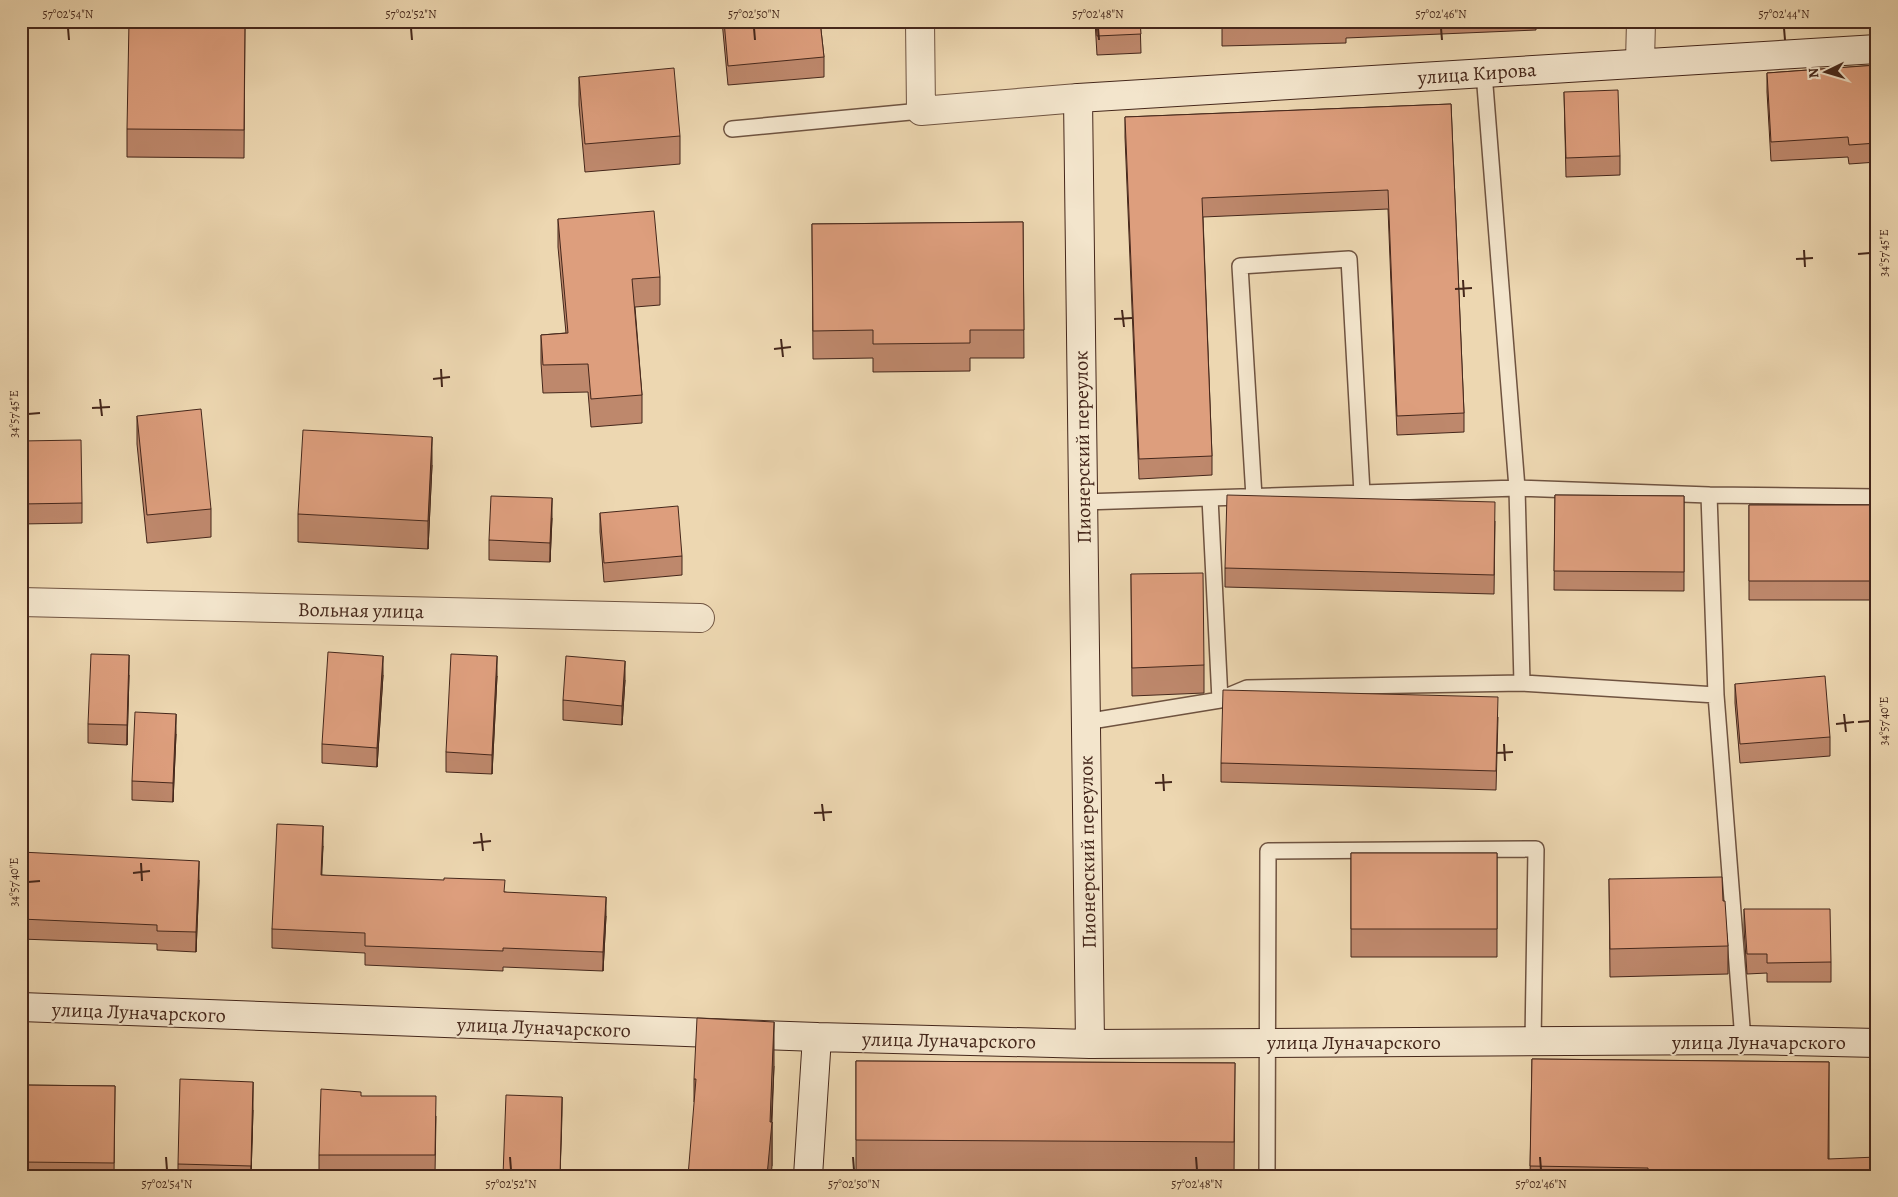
<svg xmlns="http://www.w3.org/2000/svg" width="1898" height="1197" font-family="Alegreya,serif">
  <style>
    .lines { fill: none; stroke-linecap: round; stroke-linejoin: round }
    .lane-casing { stroke: #6f5340; stroke-width: 18 }
    .street-casing { stroke: #6f5340; stroke-width: 30 }
    .secondary-casing { stroke: #45271b; stroke-width: 30 }
    .lane { stroke: #f3e5cc; stroke-width: 15 }
    .street { stroke: #f3e5cc; stroke-width: 28 }
    .secondary { stroke: #f3e5cc; stroke-width: 28 }
    .wall { fill: #be886c; stroke: #45271b }
    .shaded-wall { fill: #9b6f58; stroke: #45271b }
    .building { fill: #dd9e7d; stroke: #45271b }
    .ticks { fill: none; stroke: #45271b; stroke-width: 2 }
    .labels { text-anchor: middle; stroke-width: 4; stroke-linejoin: round; paint-order: stroke }
    .street-label { font-size: 20px; fill: #45271b; stroke: #f3e5cc }
    .neatline { fill: none; stroke: #45271b; stroke-width: 2 }
    .ticks-label { font-size: 12px; text-anchor: middle; fill: #45271b }
  </style>
  <rect width="100%" height="100%" fill="#edd7b1"/>
  <filter id="stains"><feTurbulence type="fractalNoise" baseFrequency=".004" numOctaves="4"/><feColorMatrix values="0 0 0 0 .2 0 0 0 0 .09 0 0 0 0 .02 0 0 0 .5 -.17"/></filter>
  <radialGradient id="worn" r=".72"><stop offset=".6" stop-color="#630" stop-opacity="0"/><stop offset="1" stop-color="#630" stop-opacity=".3"/></radialGradient>
  <g class="lines">
    <g class="lane-casing">
      <path id="lane" d="M 732,129 L 921,111
        M 1709,495 L 1877,497
        M 1254,497 L 1240,266 L 1349,259 L 1362,493
        M 1083,502 L 1517,488 L 1484,73
        M 1716,695 L 1709,495 L 1517,488 L 1522,683 L 1716,695 L 1743,1040
        M 1223,698 L 1247,688 L 1522,683
        M 1085,722 L 1220,700 L 1210,498
        M 1267,1176 L 1268,851 L 1536,849 L 1533,1042"/>
    </g>
    <g class="street-casing">
      <path id="street" d="M 920,21 L 921,111 L 1078,98
        M 1640,62 L 1641,21
        M 21,602 L 700,618"/>
    </g>
    <g class="secondary-casing">
      <path id="secondary" d="M 21,1007 L 817,1037 L 1090,1044 L 1743,1040 L 1877,1043
        M 1090,1044 L 1078,98 L 1877,49
        M 808,1176 L 817,1037"/>
    </g>
    <use href="#lane" class="lane"/>
    <use href="#street" class="street"/>
    <use href="#secondary" class="secondary"/>
  </g>
  <path class="wall" d="M 245,21 L 244,158 L 127,157 L 127,129 Z
    M 722,21 L 820,21 L 824,57 L 824,77 L 728,85 Z
    M 1095,21 L 1140,21 L 1141,53 L 1097,55 Z
    M 1222,21 L 1536,21 L 1536,30 L 1346,38 L 1346,43 L 1222,46 Z
    M 1877,65 L 1877,162 L 1849,164 L 1848,157 L 1771,161 L 1767,92 L 1767,73 Z
    M 579,77 L 680,136 L 680,164 L 585,172 L 579,105 Z
    M 1564,92 L 1620,156 L 1620,175 L 1566,177 Z
    M 1451,104 L 1464,413 L 1464,432 L 1397,435 L 1388,209 L 1203,217 L 1212,456 L 1212,475 L 1139,479 L 1125,137 L 1125,117 Z
    M 558,219 L 660,277 L 660,305 L 635,307 L 642,395 L 642,423 L 591,427 L 588,392 L 543,393 L 541,363 L 541,335 L 566,333 L 558,247 Z
    M 1023,222 L 1024,358 L 970,358 L 970,371 L 873,372 L 873,358 L 813,359 L 812,224 Z
    M 137,416 L 211,509 L 211,537 L 147,543 L 137,444 Z
    M 21,441 L 82,503 L 82,523 L 21,524 Z
    M 432,465 L 428,549 L 298,542 L 298,514 Z
    M 1555,495 L 1684,496 L 1684,591 L 1554,590 Z
    M 1749,505 L 1877,505 L 1877,600 L 1749,600 Z
    M 600,513 L 682,556 L 682,575 L 604,582 L 600,532 Z
    M 552,518 L 550,562 L 489,560 L 489,540 Z
    M 1495,521 L 1494,594 L 1225,587 L 1225,568 Z
    M 1131,574 L 1204,665 L 1204,693 L 1132,696 Z
    M 129,675 L 127,745 L 88,743 L 88,724 Z
    M 383,675 L 377,767 L 322,763 L 322,744 Z
    M 497,676 L 492,774 L 446,772 L 446,752 Z
    M 625,680 L 622,725 L 563,720 L 563,700 Z
    M 1735,684 L 1830,737 L 1830,756 L 1740,763 L 1735,703 Z
    M 1498,717 L 1496,790 L 1221,782 L 1221,763 Z
    M 176,734 L 173,802 L 132,800 L 132,781 Z
    M 323,846 L 321,875 L 505,892 L 606,916 L 603,971 L 503,967 L 503,971 L 365,965 L 365,953 L 272,948 L 272,929 Z
    M 21,852 L 199,880 L 196,952 L 157,950 L 157,944 L 21,939 Z
    M 1351,853 L 1497,853 L 1497,957 L 1351,957 Z
    M 1609,879 L 1723,901 L 1728,946 L 1728,974 L 1610,977 Z
    M 1744,909 L 1831,962 L 1831,982 L 1767,982 L 1767,973 L 1747,974 L 1744,929 Z
    M 1532,1059 L 1829,1062 L 1829,1159 L 1877,1176 L 1530,1176 Z
    M 856,1061 L 1235,1063 L 1234,1176 L 856,1176 Z
    M 774,1066 L 772,1122 L 772,1166 L 694,1102 L 694,1079 Z
    M 21,1085 L 115,1086 L 114,1176 L 21,1176 Z
    M 253,1110 L 251,1176 L 178,1176 L 178,1164 Z
    M 436,1116 L 435,1174 L 319,1174 L 319,1155 Z"/>
  <path class="shaded-wall" d="M 432,437 L 432,465 L 428,549 L 428,521 Z
    M 552,498 L 552,518 L 550,562 L 550,543 Z
    M 129,655 L 129,675 L 127,745 L 127,725 Z
    M 383,656 L 383,675 L 377,767 L 377,748 Z
    M 497,656 L 497,676 L 492,774 L 492,755 Z
    M 625,661 L 625,680 L 622,725 L 622,706 Z
    M 176,714 L 176,734 L 173,802 L 173,783 Z
    M 323,826 L 323,846 L 321,894 L 321,875 Z
    M 199,861 L 199,880 L 196,952 L 196,932 Z
    M 606,897 L 606,916 L 603,971 L 603,952 Z
    M 774,1022 L 774,1066 L 771,1127 L 772,1122 L 772,1166 L 771,1176 L 767,1176 Z
    M 253,1082 L 253,1110 L 251,1176 L 251,1166 Z
    M 562,1097 L 562,1116 L 560,1176 Z"/>
  <path class="building" d="M 129,21 L 245,21 L 244,130 L 127,129 Z
    M 724,21 L 820,21 L 824,57 L 728,66 Z
    M 1096,21 L 1140,21 L 1141,34 L 1097,36 Z
    M 1877,65 L 1877,143 L 1849,145 L 1848,137 L 1771,142 L 1767,73 Z
    M 674,68 L 680,136 L 585,144 L 579,77 Z
    M 1618,90 L 1620,156 L 1566,158 L 1564,92 Z
    M 1451,104 L 1464,413 L 1397,416 L 1388,190 L 1202,198 L 1212,456 L 1139,459 L 1125,117 Z
    M 654,211 L 660,277 L 632,279 L 642,395 L 591,399 L 588,364 L 543,365 L 541,335 L 568,333 L 558,219 Z
    M 1023,222 L 1024,330 L 970,330 L 970,343 L 873,344 L 873,330 L 813,331 L 812,224 Z
    M 201,409 L 211,509 L 147,515 L 137,416 Z
    M 303,430 L 432,437 L 428,521 L 298,514 Z
    M 81,440 L 82,503 L 21,504 L 21,441 Z
    M 1227,495 L 1495,502 L 1494,575 L 1225,568 Z
    M 1555,495 L 1684,496 L 1684,572 L 1554,571 Z
    M 491,496 L 552,498 L 550,543 L 489,540 Z
    M 1749,505 L 1877,505 L 1877,581 L 1749,581 Z
    M 678,506 L 682,556 L 604,563 L 600,513 Z
    M 1203,573 L 1204,665 L 1132,668 L 1131,574 Z
    M 328,652 L 383,656 L 377,748 L 322,744 Z
    M 91,654 L 129,655 L 127,725 L 88,724 Z
    M 451,654 L 497,656 L 492,755 L 446,752 Z
    M 566,656 L 625,661 L 622,706 L 563,700 Z
    M 1825,676 L 1830,737 L 1740,744 L 1735,684 Z
    M 1223,690 L 1498,697 L 1496,771 L 1221,763 Z
    M 135,712 L 176,714 L 173,783 L 132,781 Z
    M 277,824 L 323,826 L 321,875 L 444,880 L 444,878 L 505,880 L 504,892 L 606,897 L 603,952 L 503,948 L 503,951 L 365,946 L 365,933 L 272,929 Z
    M 21,852 L 199,861 L 196,932 L 157,931 L 157,925 L 21,919 Z
    M 1351,853 L 1497,853 L 1497,929 L 1351,929 Z
    M 1722,877 L 1723,901 L 1725,901 L 1728,946 L 1610,949 L 1609,879 Z
    M 1744,909 L 1830,909 L 1831,962 L 1767,963 L 1767,954 L 1747,954 Z
    M 697,1018 L 774,1022 L 770,1122 L 772,1122 L 767,1176 L 688,1176 L 696,1079 L 694,1079 Z
    M 1532,1059 L 1829,1062 L 1828,1159 L 1877,1157 L 1877,1176 L 1648,1176 L 1648,1168 L 1530,1166 Z
    M 856,1061 L 1235,1063 L 1234,1142 L 856,1140 Z
    M 180,1079 L 253,1082 L 251,1166 L 178,1164 Z
    M 21,1085 L 115,1086 L 114,1163 L 21,1162 Z
    M 321,1089 L 361,1092 L 361,1096 L 436,1096 L 435,1155 L 319,1155 Z
    M 506,1095 L 562,1097 L 560,1176 L 503,1176 Z"/>
  <path class="ticks" d="M 68,28 L 69,40M 411,28 L 412,40M 754,28 L 755,40M 1098,28 L 1099,40M 1441,28 L 1442,40M 1784,28 L 1785,40M 1804,250 L 1805,267M 1858,254 L 1870,253M 1796,259 L 1813,258M 1463,280 L 1464,297M 1455,289 L 1472,288M 1122,310 L 1124,327M 1114,319 L 1132,318M 781,339 L 783,357M 774,349 L 791,347M 441,369 L 442,387M 433,379 L 450,377M 100,399 L 102,416M 92,408 L 110,407M 28,414 L 40,413M 1844,714 L 1846,732M 1858,722 L 1870,721M 1836,724 L 1854,722M 1504,744 L 1505,761M 1496,753 L 1513,752M 1163,774 L 1164,791M 1155,783 L 1172,782M 822,804 L 824,821M 814,813 L 832,812M 481,833 L 483,851M 473,843 L 491,841M 141,863 L 142,881M 133,873 L 150,871M 28,882 L 40,881M 166,1157 L 167,1170M 510,1157 L 511,1170M 853,1157 L 854,1170M 1196,1157 L 1197,1170M 1540,1157 L 1541,1170"/>
  <g class="labels">
    <g class="street-label">
      <text transform="translate(1477 73) rotate(-4)" y="7">улица Кирова</text>
      <text transform="translate(1082 447) rotate(-91)" y="7">Пионерский переулок</text>
      <text transform="translate(361 610) rotate(1)" y="7">Вольная улица</text>
      <text transform="translate(1087 852) rotate(-91)" y="7">Пионерский переулок</text>
      <text transform="translate(139 1012) rotate(2)" y="7">улица Луначарского</text>
      <text transform="translate(544 1027) rotate(2)" y="7">улица Луначарского</text>
      <text transform="translate(949 1040) rotate(1)" y="7">улица Луначарского</text>
      <text x="1354" y="1049">улица Луначарского</text>
      <text x="1759" y="1049">улица Луначарского</text>
    </g>
  </g>
  <rect width="1898" height="1197" fill="none" stroke="#edd7b1" stroke-width="55"/>
  <g transform="translate(1826 72) rotate(265)" stroke="#f3e5cc" stroke-width="4" paint-order="stroke">
  <path d="M0-4L9 19L0 12L-9 19Z" fill="#45271b"/>
  <text y="-8" font-size="14" font-weight="bold" text-anchor="middle" fill="#45271b">N</text>
  </g>
  <rect x="28" y="28" width="1842" height="1142" class="neatline"/>
  <g class="ticks-label">
    <text x="68" y="18">57°02'54"N</text>
    <text x="411" y="18">57°02'52"N</text>
    <text x="754" y="18">57°02'50"N</text>
    <text x="1098" y="18">57°02'48"N</text>
    <text x="1441" y="18">57°02'46"N</text>
    <text x="1784" y="18">57°02'44"N</text>
    <text transform="translate(1884 253) rotate(-90)" y="4">34°57'45"E</text>
    <text transform="translate(14 414) rotate(-90)" y="4">34°57'45"E</text>
    <text transform="translate(1884 721) rotate(-90)" y="4">34°57'40"E</text>
    <text transform="translate(14 882) rotate(-90)" y="4">34°57'40"E</text>
    <text x="167" y="1188">57°02'54"N</text>
    <text x="511" y="1188">57°02'52"N</text>
    <text x="854" y="1188">57°02'50"N</text>
    <text x="1197" y="1188">57°02'48"N</text>
    <text x="1541" y="1188">57°02'46"N</text>
  </g>
  <rect width="100%" height="100%" filter="url(#stains)"/>
  <rect width="100%" height="100%" fill="url(#worn)"/>
</svg>
